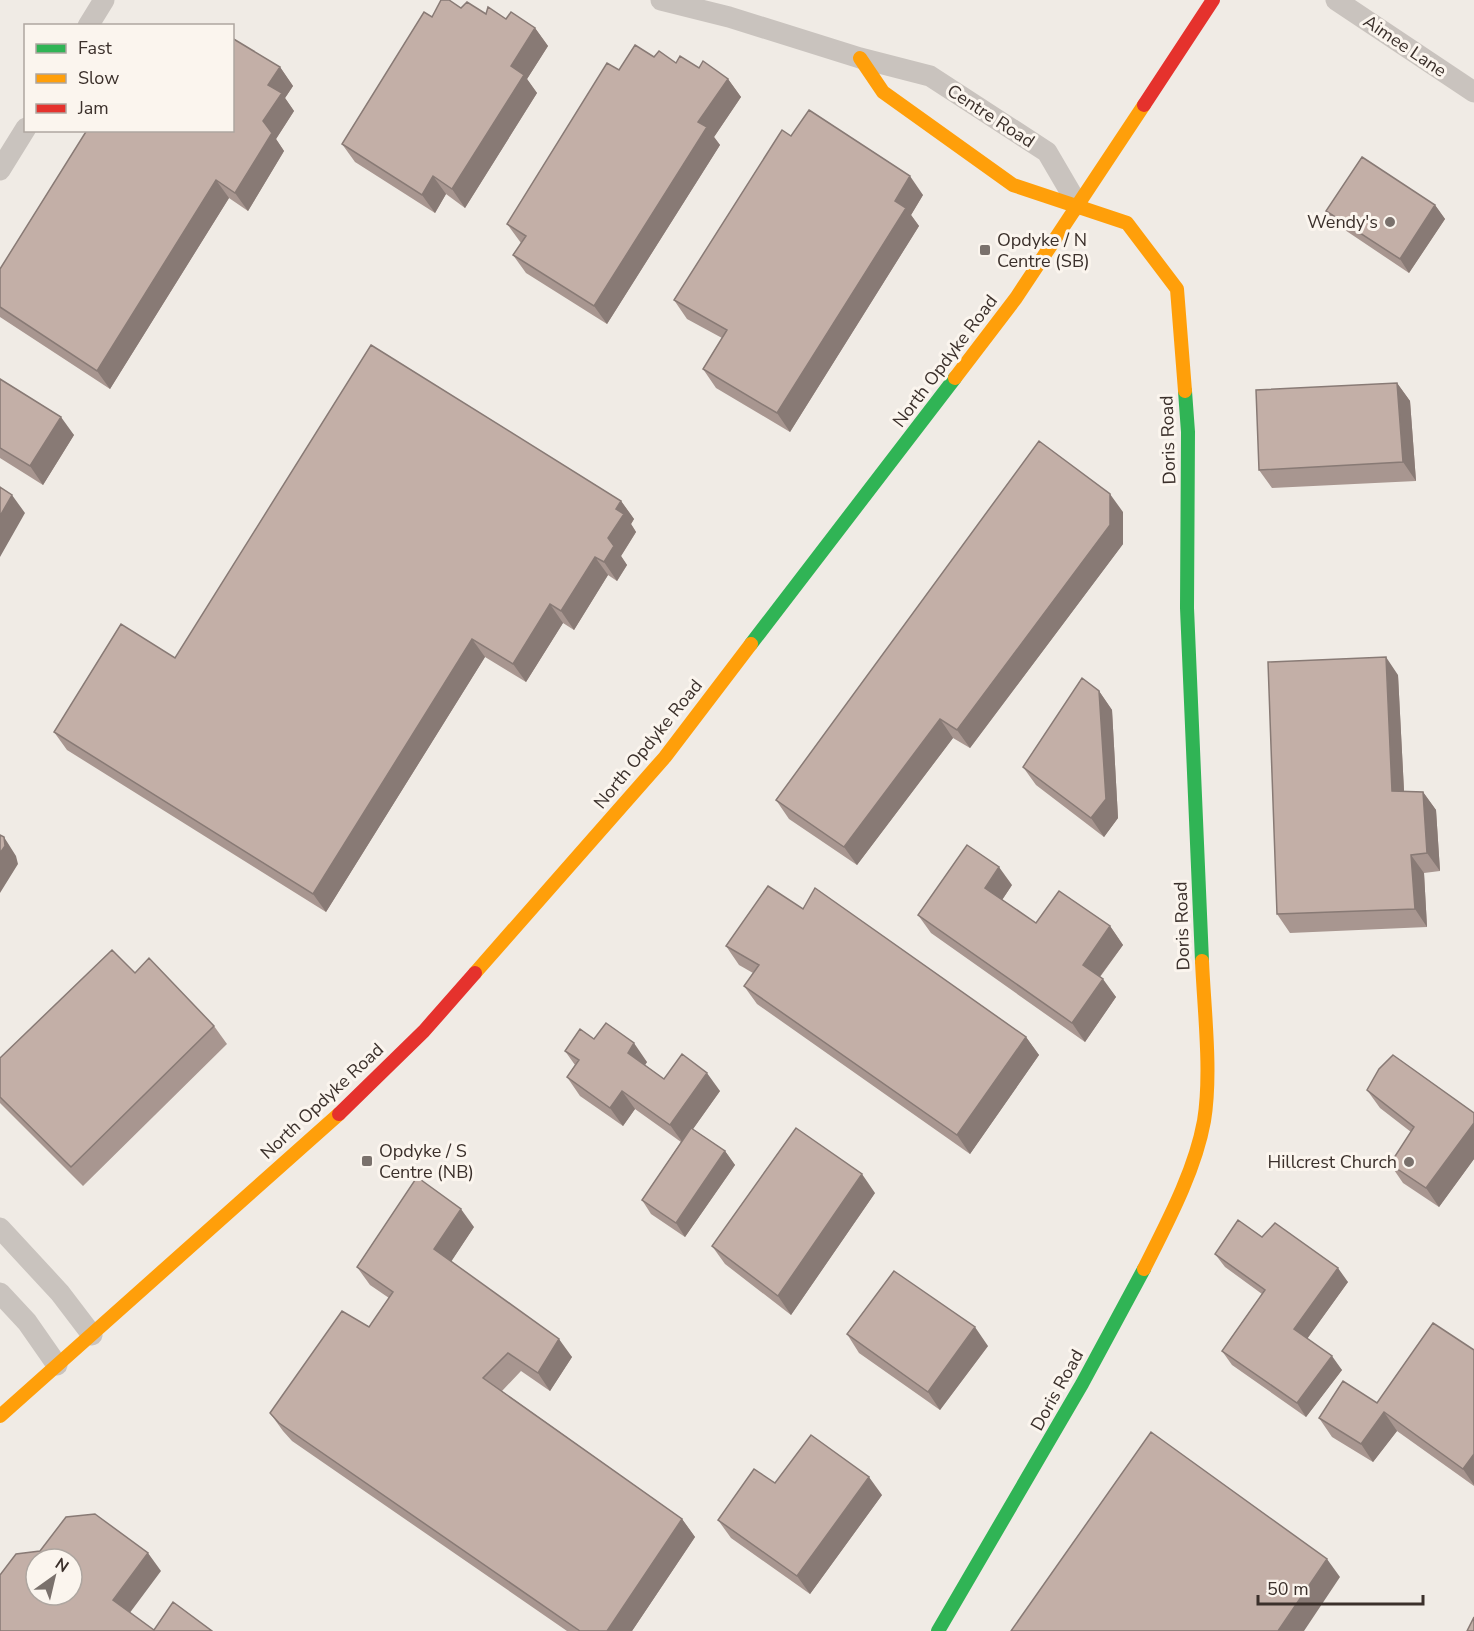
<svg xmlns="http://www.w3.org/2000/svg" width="1474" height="1631" font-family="'Nunito Sans',sans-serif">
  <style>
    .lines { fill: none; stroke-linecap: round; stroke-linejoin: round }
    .street { stroke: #c9c3be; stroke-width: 21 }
    .fast { stroke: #30b455; stroke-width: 14 }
    .slow { stroke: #ff9f0a; stroke-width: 14 }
    .jam { stroke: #e5322d; stroke-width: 14 }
    .wall { fill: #a89690 }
    .shaded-wall { fill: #887a75 }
    .building { fill: #c3afa7; stroke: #887a75; stroke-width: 1.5; fill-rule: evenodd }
    .poi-dot { fill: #7a716c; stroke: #fbf5ee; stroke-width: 2 }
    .labels { text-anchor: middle; stroke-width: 6; stroke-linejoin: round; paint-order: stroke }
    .street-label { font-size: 18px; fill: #3b302b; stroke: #fbf5ee }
    .poi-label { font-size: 18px; fill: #3b302b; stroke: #fbf5ee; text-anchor: end }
  </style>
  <rect width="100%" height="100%" fill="#f0ebe5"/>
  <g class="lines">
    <path class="street" d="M 661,0 L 729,17 L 860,58 L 930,76 L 1047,152 L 1078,205
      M 1336,0 L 1474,92
      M 88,26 L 104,0
      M 0,170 L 26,128
      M 0,1228 L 60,1293 L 92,1335
      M 0,1293 L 27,1322 L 57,1365"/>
    <path class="fast" d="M 1185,391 L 1188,432 L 1187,608 L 1202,961
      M 751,644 L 955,378
      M 938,1631 L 1082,1384 L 1144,1269"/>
    <path class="slow" d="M 860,58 L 883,92 L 1013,185 L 1127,223 L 1177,289 L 1185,391
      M 955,378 L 1016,298 L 1144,105
      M 475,973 L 665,757 L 751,644
      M 1144,1269 C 1167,1223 1195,1171 1204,1121 C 1212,1073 1204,1009 1202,961
      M 0,1416 L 339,1114"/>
    <path class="jam" d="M 1144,105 L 1213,0
      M 339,1114 L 424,1031 L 475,973"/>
  </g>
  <path class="wall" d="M 461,8 L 506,19 L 535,28 L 548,46 L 527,79 L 537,93 L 465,208 L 446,194 L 435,213 L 355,162 L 342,144 L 432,17 Z
    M 654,57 L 699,68 L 728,79 L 741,97 L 714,137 L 720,145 L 607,324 L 526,273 L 513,255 L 521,243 L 507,224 Z
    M 280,67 L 293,86 L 285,98 L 294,111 L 276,139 L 284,151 L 248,211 L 229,198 L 110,389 L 0,317 L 0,269 Z
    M 791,136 L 923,195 L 911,215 L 919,226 L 790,432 L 716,388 L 703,369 L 722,338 L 687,319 L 674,300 Z
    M 1435,205 L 1445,219 L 1409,273 L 1336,224 L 1326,211 Z
    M 0,379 L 74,435 L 43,485 L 0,458 Z
    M 1397,383 L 1410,401 L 1416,481 L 1272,488 L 1259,470 Z
    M 621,501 L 634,519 L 631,524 L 636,532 L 621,556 L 627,565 L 617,581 L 608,575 L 574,630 L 563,623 L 526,682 L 485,657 L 326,912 L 67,750 L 54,732 L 175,658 Z
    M 1123,512 L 1123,544 L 970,748 L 953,738 L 857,865 L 789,819 L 776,800 Z
    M 1398,675 L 1404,791 L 1423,792 L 1436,810 L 1440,871 L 1424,873 L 1427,927 L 1290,933 L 1277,914 Z
    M 1099,691 L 1112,710 L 1118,818 L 1104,837 L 1036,785 L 1023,767 Z
    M 1012,885 L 1002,900 L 1036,923 L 1110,926 L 1123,945 L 1100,977 L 1116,997 L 1085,1042 L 931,933 L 918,915 Z
    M 803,909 L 1026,1037 L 1039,1055 L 970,1154 L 757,1004 L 744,986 L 753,973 L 739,965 L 726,946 Z
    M 135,973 L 214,1026 L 227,1044 L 83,1186 L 0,1103 L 0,1058 Z
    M 594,1039 L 647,1062 L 645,1065 L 664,1079 L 720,1091 L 693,1129 L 725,1151 L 735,1165 L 685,1237 L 651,1214 L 642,1200 L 681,1142 L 635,1109 L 623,1126 L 580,1096 L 567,1077 L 575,1065 L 565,1051 Z
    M 1367,1090 L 1474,1113 L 1474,1159 L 1439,1207 L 1403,1183 L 1390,1164 L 1411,1132 L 1380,1108 Z
    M 875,1193 L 791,1315 L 725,1264 L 712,1246 Z
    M 474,1227 L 451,1261 L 572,1357 L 550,1391 L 521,1371 L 502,1391 L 682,1519 L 695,1537 L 632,1631 L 567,1631 L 292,1441 L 283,1431 L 270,1413 L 369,1327 L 389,1298 L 370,1285 L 357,1267 Z
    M 1262,1237 L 1348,1282 L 1307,1339 L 1342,1370 L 1306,1417 L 1232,1365 L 1222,1351 L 1262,1294 L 1225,1267 L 1215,1254 Z
    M 847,1334 L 988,1346 L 940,1410 L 859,1353 Z
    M 1474,1350 L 1474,1486 L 1397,1431 L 1373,1462 L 1332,1437 L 1319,1418 L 1377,1403 Z
    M 775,1483 L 882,1495 L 810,1594 L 731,1538 L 718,1520 Z"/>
  <path class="shaded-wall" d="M 535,28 L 548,46 L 527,79 L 537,93 L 465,208 L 452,189 L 511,66 Z
    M 280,67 L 293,86 L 285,98 L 294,111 L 276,139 L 284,151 L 248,211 L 235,193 L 263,121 L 268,85 Z
    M 728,79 L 741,97 L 714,137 L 720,145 L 607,324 L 594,306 L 698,122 Z
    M 433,176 L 446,194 L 435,213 L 422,195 Z
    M 910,176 L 923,195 L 911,215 L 919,226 L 790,432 L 777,413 L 895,201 Z
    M 216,180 L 229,198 L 110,389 L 97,371 Z
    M 1435,205 L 1445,219 L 1409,273 L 1400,259 Z
    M 1397,383 L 1410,401 L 1416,481 L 1403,462 Z
    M 61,417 L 74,435 L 43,485 L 30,466 Z
    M 1110,494 L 1123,512 L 1123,544 L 970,748 L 957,730 Z
    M 12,495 L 25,513 L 0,557 L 0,516 Z
    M 621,501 L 634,519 L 631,524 L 636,532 L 621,556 L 627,565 L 617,581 L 604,562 L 608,538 L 616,509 Z
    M 595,557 L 608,575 L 574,630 L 561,611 Z
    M 550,604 L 563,623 L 526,682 L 513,664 Z
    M 472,639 L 485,657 L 326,912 L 313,894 Z
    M 1386,657 L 1398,675 L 1405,810 L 1392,791 Z
    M 1099,691 L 1112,710 L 1118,818 L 1104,837 L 1091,818 Z
    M 940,719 L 953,738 L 857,865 L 844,847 Z
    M 1423,792 L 1436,810 L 1440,871 L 1427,853 Z
    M 4,837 L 16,856 L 18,864 L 0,893 L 0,853 Z
    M 1411,855 L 1424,873 L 1427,927 L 1415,909 Z
    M 999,867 L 1012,885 L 998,906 L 985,888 Z
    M 1110,926 L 1123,945 L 1095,983 L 1083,965 Z
    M 1103,979 L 1116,997 L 1085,1042 L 1072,1023 Z
    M 1026,1037 L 1039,1055 L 970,1154 L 957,1135 Z
    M 634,1043 L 647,1062 L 641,1071 L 628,1053 Z
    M 707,1073 L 720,1091 L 683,1143 L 670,1125 Z
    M 622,1091 L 635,1109 L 623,1126 L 610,1108 Z
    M 1474,1123 L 1474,1159 L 1439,1207 L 1426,1188 Z
    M 725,1151 L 735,1165 L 685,1237 L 676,1223 Z
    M 862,1174 L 875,1193 L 791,1315 L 778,1296 Z
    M 461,1209 L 474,1227 L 447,1268 L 434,1249 Z
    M 1338,1268 L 1348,1282 L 1304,1343 L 1294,1329 Z
    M 975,1327 L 988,1346 L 940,1410 L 928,1392 Z
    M 559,1339 L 572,1357 L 550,1391 L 538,1373 Z
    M 1332,1356 L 1342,1370 L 1306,1417 L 1297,1403 Z
    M 1384,1412 L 1397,1431 L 1373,1462 L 1361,1444 Z
    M 1474,1454 L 1474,1485 L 1463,1469 Z
    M 869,1477 L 882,1495 L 810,1594 L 797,1576 Z
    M 682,1519 L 695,1537 L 632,1631 L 607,1631 Z
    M 148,1553 L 161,1571 L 126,1618 L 113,1600 Z
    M 1327,1559 L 1340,1577 L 1304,1631 L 1278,1631 Z"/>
  <path class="building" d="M 441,0 L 449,0 L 461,8 L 467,2 L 486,14 L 488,7 L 506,19 L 511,12 L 535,28 L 511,66 L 524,75 L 452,189 L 433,176 L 422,195 L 342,144 L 424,12 L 432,17 Z
    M 232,38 L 280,67 L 268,85 L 282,93 L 263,121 L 272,133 L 235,193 L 216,180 L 97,371 L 0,307 L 0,269 L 87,130 L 232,130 Z
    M 635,45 L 654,57 L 659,51 L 676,63 L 680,56 L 699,68 L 703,61 L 728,79 L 698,122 L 707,127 L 594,306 L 513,255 L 526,236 L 507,224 L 607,63 L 619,70 Z
    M 809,110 L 910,176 L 895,201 L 906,208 L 777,413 L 703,369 L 727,330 L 674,300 L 782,130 L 791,136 Z
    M 1362,157 L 1435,205 L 1400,259 L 1326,211 Z
    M 371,345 L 621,501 L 616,509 L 624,514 L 608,538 L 614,546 L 604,562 L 595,557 L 561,611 L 550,604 L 513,664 L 472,639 L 313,894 L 54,732 L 121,624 L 175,658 Z
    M 0,379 L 61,417 L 30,466 L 0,448 Z
    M 1397,383 L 1403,462 L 1259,470 L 1256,390 Z
    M 1039,441 L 1110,494 L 1110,525 L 957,730 L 940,719 L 844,847 L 776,800 Z
    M 0,487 L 12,495 L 0,516 Z
    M 1386,657 L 1392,791 L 1423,792 L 1427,853 L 1411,855 L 1415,909 L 1277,914 L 1268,662 Z
    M 1082,678 L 1099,691 L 1106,799 L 1091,818 L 1023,767 Z
    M 0,835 L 4,837 L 5,846 L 0,853 Z
    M 967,845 L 999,867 L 985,888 L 1036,923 L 1059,891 L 1110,926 L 1083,965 L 1103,979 L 1072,1023 L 918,915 Z
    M 768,886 L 803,909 L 815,888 L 1026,1037 L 957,1135 L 744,986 L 759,965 L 726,946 Z
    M 112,950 L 135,973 L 149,958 L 214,1026 L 71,1167 L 0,1097 L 0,1058 Z
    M 606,1023 L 634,1043 L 628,1053 L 664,1079 L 682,1054 L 707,1073 L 670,1125 L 622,1091 L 610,1108 L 567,1077 L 579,1060 L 565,1051 L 580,1029 L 594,1039 Z
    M 1393,1055 L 1474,1113 L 1474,1123 L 1426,1188 L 1390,1164 L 1414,1127 L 1367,1090 L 1379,1069 Z
    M 691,1128 L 725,1151 L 676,1223 L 642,1200 Z
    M 796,1128 L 862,1174 L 778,1296 L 712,1246 Z
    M 417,1177 L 461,1209 L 434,1249 L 559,1339 L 538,1373 L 508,1353 L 483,1378 L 682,1519 L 607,1631 L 580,1631 L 279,1423 L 270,1413 L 342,1311 L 369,1327 L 393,1292 L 357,1267 Z
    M 1238,1220 L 1262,1237 L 1275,1223 L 1338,1268 L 1294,1329 L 1332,1356 L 1297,1403 L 1222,1351 L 1265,1290 L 1215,1254 Z
    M 894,1271 L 975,1327 L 928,1392 L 847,1334 Z
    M 1433,1323 L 1474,1350 L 1474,1454 L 1463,1469 L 1384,1412 L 1361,1444 L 1319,1418 L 1343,1381 L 1377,1403 Z
    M 1151,1432 L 1327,1559 L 1278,1631 L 1011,1631 Z
    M 811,1435 L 869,1477 L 797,1576 L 718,1520 L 754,1469 L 775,1483 Z
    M 95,1514 L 148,1553 L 113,1600 L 154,1630 L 173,1602 L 212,1631 L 0,1631 L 0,1575 L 16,1554 L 40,1551 L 66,1517 ZM 36,1559 L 72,1559 L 72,1595 L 36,1595 Z
    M 1474,1617 L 1474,1631 L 1467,1631 Z"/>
  <g class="poi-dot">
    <circle cx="1390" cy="222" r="6"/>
    <rect x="979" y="244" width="12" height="12" rx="3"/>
    <rect x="361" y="1155" width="12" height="12" rx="3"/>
    <circle cx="1409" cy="1162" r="6"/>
  </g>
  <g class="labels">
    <g class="street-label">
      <text transform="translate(1405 46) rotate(34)" y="6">Aimee Lane</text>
      <text transform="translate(991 116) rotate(33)" y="6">Centre Road</text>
      <text transform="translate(945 361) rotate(-53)" y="6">North Opdyke Road</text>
      <text transform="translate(1168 440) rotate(-92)" y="6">Doris Road</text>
      <text transform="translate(648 744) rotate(-51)" y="6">North Opdyke Road</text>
      <text transform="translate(1182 926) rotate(-92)" y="6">Doris Road</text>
      <text transform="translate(322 1101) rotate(-43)" y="6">North Opdyke Road</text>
      <text transform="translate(1057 1390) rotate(-61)" y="6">Doris Road</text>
    </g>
    <g class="poi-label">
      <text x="1378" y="228">Wendy's</text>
      <text x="997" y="246" text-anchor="start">Opdyke / N<tspan x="997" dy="21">Centre (SB)</tspan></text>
      <text x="379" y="1157" text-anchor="start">Opdyke / S<tspan x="379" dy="21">Centre (NB)</tspan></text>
      <text x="1397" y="1168">Hillcrest Church</text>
    </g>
  </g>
  <rect x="24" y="24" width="210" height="108" fill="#fbf5ee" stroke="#aea6a0" stroke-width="1.5"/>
  <rect x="36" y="44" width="30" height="9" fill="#30b455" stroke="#aea6a0" stroke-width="1.5"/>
  <text x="78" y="54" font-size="18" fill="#3b302b">Fast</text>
  <rect x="36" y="74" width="30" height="9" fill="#ff9f0a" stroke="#aea6a0" stroke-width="1.5"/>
  <text x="78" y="84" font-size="18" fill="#3b302b">Slow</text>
  <rect x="36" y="104" width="30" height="9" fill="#e5322d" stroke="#aea6a0" stroke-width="1.5"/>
  <text x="78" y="114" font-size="18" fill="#3b302b">Jam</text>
  <g transform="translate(54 1577) rotate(34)"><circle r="28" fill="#fbf5ee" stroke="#aea6a0" stroke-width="1.5"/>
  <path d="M0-4.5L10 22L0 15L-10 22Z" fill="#7a716c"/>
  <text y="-9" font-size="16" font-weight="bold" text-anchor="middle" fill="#3b302b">N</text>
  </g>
  <path d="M1258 1595v9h165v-9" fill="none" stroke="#3b302b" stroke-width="3"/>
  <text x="1267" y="1595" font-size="18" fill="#3b302b" stroke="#fbf5ee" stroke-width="4.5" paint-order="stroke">50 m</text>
</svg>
